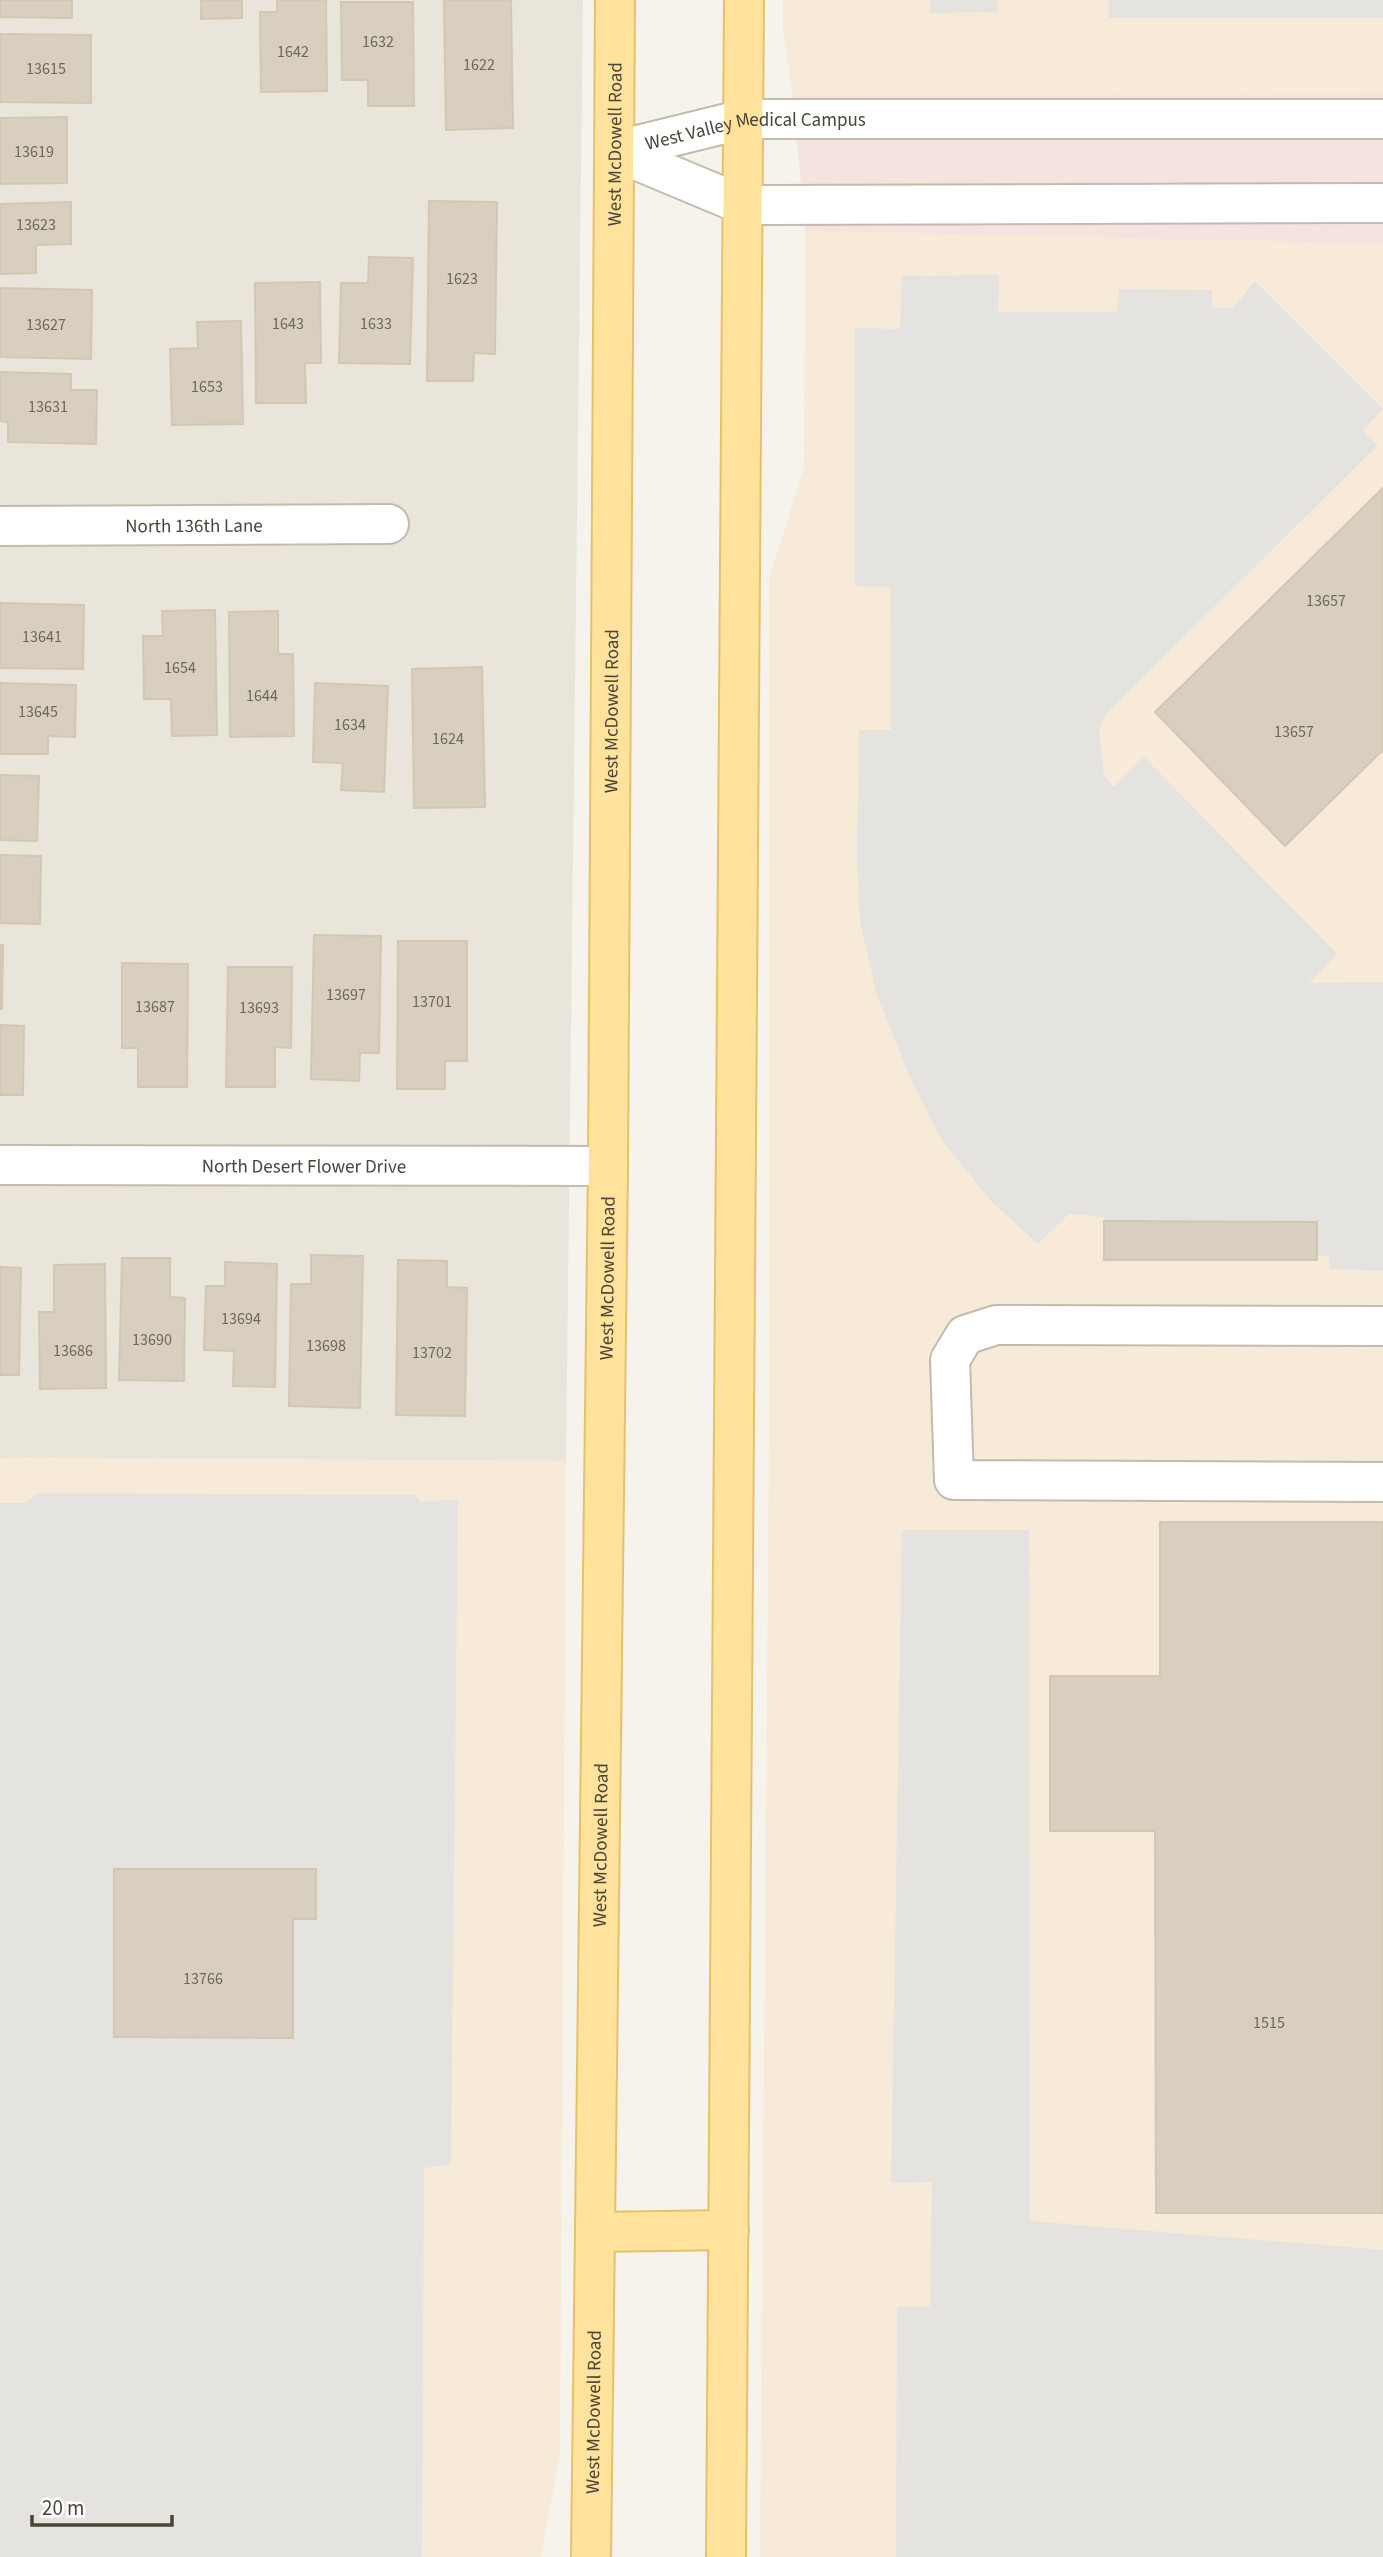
<svg xmlns="http://www.w3.org/2000/svg" width="1383" height="2557" font-family="'Source Sans 3',sans-serif">
  <style>
    .residential { fill: #eae5da }
    .commercial { fill: #f7ead8 }
    .medical { fill: #f6e3e0 }
    .parking { fill: #e5e3e0 }
    .building { fill: #d8cfc1; stroke: #d3c7b4; stroke-width: 2 }
    .lines { fill: none; stroke-linecap: round; stroke-linejoin: round }
    .minor-casing { stroke: #c2bbae; stroke-width: 42 }
    .major-casing { stroke: #e6c16a; stroke-width: 42 }
    .minor { stroke: #fff; stroke-width: 38 }
    .major { stroke: #ffe39c; stroke-width: 38 }
    .labels { text-anchor: middle; stroke-width: 6; stroke-linejoin: round; paint-order: stroke }
    .number-label { font-size: 16px; fill: #6e675b }
    .street-label { font-size: 19px; fill: #4b4439; stroke: #fff }
  </style>
  <rect width="100%" height="100%" fill="#f6f3ec"/>
  <path class="residential" d="M 0,0 L 583,0 L 566,1461 L 0,1458 Z"/>
  <path class="commercial" d="M 783,0 L 1383,0 L 1383,94 L 793,96 L 783,30 Z
    M 805,231 L 1383,244 L 1383,2557 L 760,2557 L 769,1438 L 769,579 L 804,467 Z
    M 0,1458 L 566,1461 L 560,2453 L 541,2557 L 0,2557 Z"/>
  <path class="medical" d="M 1383,94 L 1383,244 L 805,231 L 793,96 Z"/>
  <path class="parking" d="M 930,0 L 998,0 L 997,12 L 930,13 Z
    M 1109,0 L 1383,0 L 1383,18 L 1109,18 Z
    M 999,275 L 998,312 L 1117,312 L 1119,289 L 1212,290 L 1212,308 L 1233,308 L 1255,281 L 1383,409 L 1363,431 L 1378,445 L 1104,716 L 1099,733 L 1104,776 L 1114,787 L 1144,757 L 1337,954 L 1309,983 L 1383,982 L 1383,1271 L 1330,1269 L 1329,1256 L 1105,1256 L 1104,1217 L 1069,1214 L 1038,1244 L 991,1201 L 941,1139 L 908,1073 L 877,995 L 860,922 L 857,859 L 859,730 L 891,730 L 890,587 L 855,586 L 855,328 L 900,329 L 902,276 Z
    M 37,1493 L 416,1495 L 421,1502 L 458,1499 L 451,2164 L 424,2168 L 422,2557 L 0,2557 L 0,1503 L 27,1503 Z
    M 902,1530 L 1029,1530 L 1030,2221 L 1383,2250 L 1383,2557 L 896,2557 L 897,2307 L 930,2306 L 932,2182 L 891,2183 Z"/>
  <path class="building" d="M 0,0 L 72,0 L 72,18 L 0,17 Z
    M 201,0 L 242,0 L 242,18 L 201,19 Z
    M 277,0 L 326,0 L 327,91 L 261,92 L 260,12 L 277,12 Z
    M 444,0 L 511,0 L 513,128 L 446,130 Z
    M 341,2 L 413,2 L 414,106 L 368,106 L 368,80 L 342,80 Z
    M 0,34 L 91,35 L 91,103 L 0,102 Z
    M 67,117 L 67,183 L 0,184 L 0,118 Z
    M 429,201 L 497,202 L 495,354 L 474,353 L 473,381 L 427,381 Z
    M 71,202 L 71,244 L 36,245 L 36,273 L 0,274 L 0,204 Z
    M 369,257 L 413,258 L 410,364 L 339,363 L 341,283 L 368,283 Z
    M 320,282 L 321,363 L 305,363 L 306,403 L 256,403 L 255,283 Z
    M 0,288 L 92,290 L 91,359 L 0,357 Z
    M 241,321 L 243,424 L 172,425 L 170,349 L 198,348 L 197,322 Z
    M 0,372 L 71,374 L 71,390 L 97,390 L 96,444 L 8,442 L 8,422 L 0,421 Z
    M 1383,488 L 1383,750 L 1285,846 L 1155,712 Z
    M 0,603 L 84,605 L 83,669 L 0,668 Z
    M 215,610 L 217,735 L 172,736 L 171,699 L 144,699 L 143,636 L 163,636 L 162,611 Z
    M 278,611 L 278,654 L 293,654 L 294,736 L 230,737 L 229,612 Z
    M 482,667 L 485,807 L 414,808 L 412,669 Z
    M 0,683 L 76,685 L 75,737 L 48,736 L 48,754 L 0,754 Z
    M 315,683 L 388,686 L 384,792 L 341,790 L 343,763 L 313,762 Z
    M 0,775 L 39,776 L 37,841 L 0,840 Z
    M 0,855 L 41,856 L 40,924 L 0,923 Z
    M 314,935 L 381,936 L 379,1053 L 360,1053 L 359,1081 L 311,1079 Z
    M 398,941 L 467,941 L 467,1061 L 445,1061 L 445,1089 L 397,1089 Z
    M 0,945 L 3,945 L 2,1009 L 0,1009 Z
    M 122,963 L 188,964 L 187,1087 L 138,1087 L 138,1048 L 122,1048 Z
    M 228,967 L 292,967 L 291,1048 L 275,1047 L 275,1087 L 226,1087 Z
    M 0,1025 L 24,1026 L 23,1095 L 0,1095 Z
    M 1104,1221 L 1317,1222 L 1317,1260 L 1104,1260 Z
    M 311,1255 L 363,1256 L 360,1408 L 289,1406 L 291,1284 L 311,1284 Z
    M 122,1258 L 170,1258 L 170,1297 L 185,1298 L 184,1381 L 119,1380 Z
    M 398,1260 L 447,1261 L 447,1287 L 467,1288 L 465,1416 L 396,1415 Z
    M 225,1262 L 277,1264 L 275,1387 L 233,1386 L 234,1351 L 204,1350 L 206,1286 L 225,1286 Z
    M 105,1264 L 106,1388 L 40,1389 L 39,1312 L 54,1312 L 54,1265 Z
    M 0,1267 L 21,1268 L 19,1375 L 0,1375 Z
    M 1160,1522 L 1383,1522 L 1383,2213 L 1156,2213 L 1155,1831 L 1050,1831 L 1050,1676 L 1160,1676 Z
    M 114,1869 L 316,1869 L 316,1919 L 293,1919 L 293,2038 L 114,2037 Z"/>
  <g class="lines">
    <g class="minor-casing">
      <g id="minor">
        <path d="M 614,151 L 743,205 L 1383,203"/>
        <path id="s1" d="M 614,151 L 744,119 L 1383,119"/>
        <path id="s2" d="M 0,526 L 389,524"/>
        <path id="s3" d="M 0,1165 L 608,1166"/>
        <path d="M 1383,1326 L 996,1325 L 965,1335 L 950,1360 L 954,1480 L 1383,1482"/>
      </g>
    </g>
    <g class="major-casing">
      <g id="major">
        <path d="M 595,2232 L 729,2230"/>
        <path id="s4" d="M 591,2557 L 608,1166 L 615,0"/>
        <path d="M 726,2557 L 744,0"/>
      </g>
    </g>
    <use href="#minor" class="minor"/>
    <use href="#major" class="major"/>
  </g>
  <g class="labels">
    <g class="number-label">
      <text x="378" y="47">1632</text>
      <text x="293" y="57">1642</text>
      <text x="479" y="70">1622</text>
      <text x="46" y="74">13615</text>
      <text x="34" y="157">13619</text>
      <text x="36" y="230">13623</text>
      <text x="462" y="284">1623</text>
      <text x="288" y="329">1643</text>
      <text x="376" y="329">1633</text>
      <text x="46" y="330">13627</text>
      <text x="207" y="392">1653</text>
      <text x="48" y="412">13631</text>
      <text x="1326" y="606">13657</text>
      <text x="42" y="642">13641</text>
      <text x="180" y="673">1654</text>
      <text x="262" y="701">1644</text>
      <text x="38" y="717">13645</text>
      <text x="350" y="730">1634</text>
      <text x="1294" y="737">13657</text>
      <text x="448" y="744">1624</text>
      <text x="346" y="1000">13697</text>
      <text x="432" y="1007">13701</text>
      <text x="155" y="1012">13687</text>
      <text x="259" y="1013">13693</text>
      <text x="241" y="1324">13694</text>
      <text x="152" y="1345">13690</text>
      <text x="326" y="1351">13698</text>
      <text x="73" y="1356">13686</text>
      <text x="432" y="1358">13702</text>
      <text x="203" y="1984">13766</text>
      <text x="1269" y="2028">1515</text>
    </g>
    <g class="street-label">
      <text dy="7" stroke="none"><textPath href="#s1" startOffset="144">West Valley Medical Campus</textPath></text>
      <text dy="7" stroke="none"><textPath href="#s4" startOffset="2413">West McDowell Road</textPath></text>
      <text dy="7" stroke="none"><textPath href="#s2" startOffset="194">North 136th Lane</textPath></text>
      <text dy="7" stroke="none"><textPath href="#s4" startOffset="1846">West McDowell Road</textPath></text>
      <text dy="7" stroke="none"><textPath href="#s3" startOffset="304">North Desert Flower Drive</textPath></text>
      <text dy="7" stroke="none"><textPath href="#s4" startOffset="1279">West McDowell Road</textPath></text>
      <text dy="7" stroke="none"><textPath href="#s4" startOffset="712">West McDowell Road</textPath></text>
      <text dy="7" stroke="none"><textPath href="#s4" startOffset="145">West McDowell Road</textPath></text>
    </g>
  </g>
  <path d="M32 2515v10h140v-10" fill="none" stroke="#4b4439" stroke-width="3.5"/>
  <text x="42" y="2515" font-size="21" fill="#4b4439" stroke="#ffffff" stroke-width="5" paint-order="stroke">20 m</text>
</svg>
